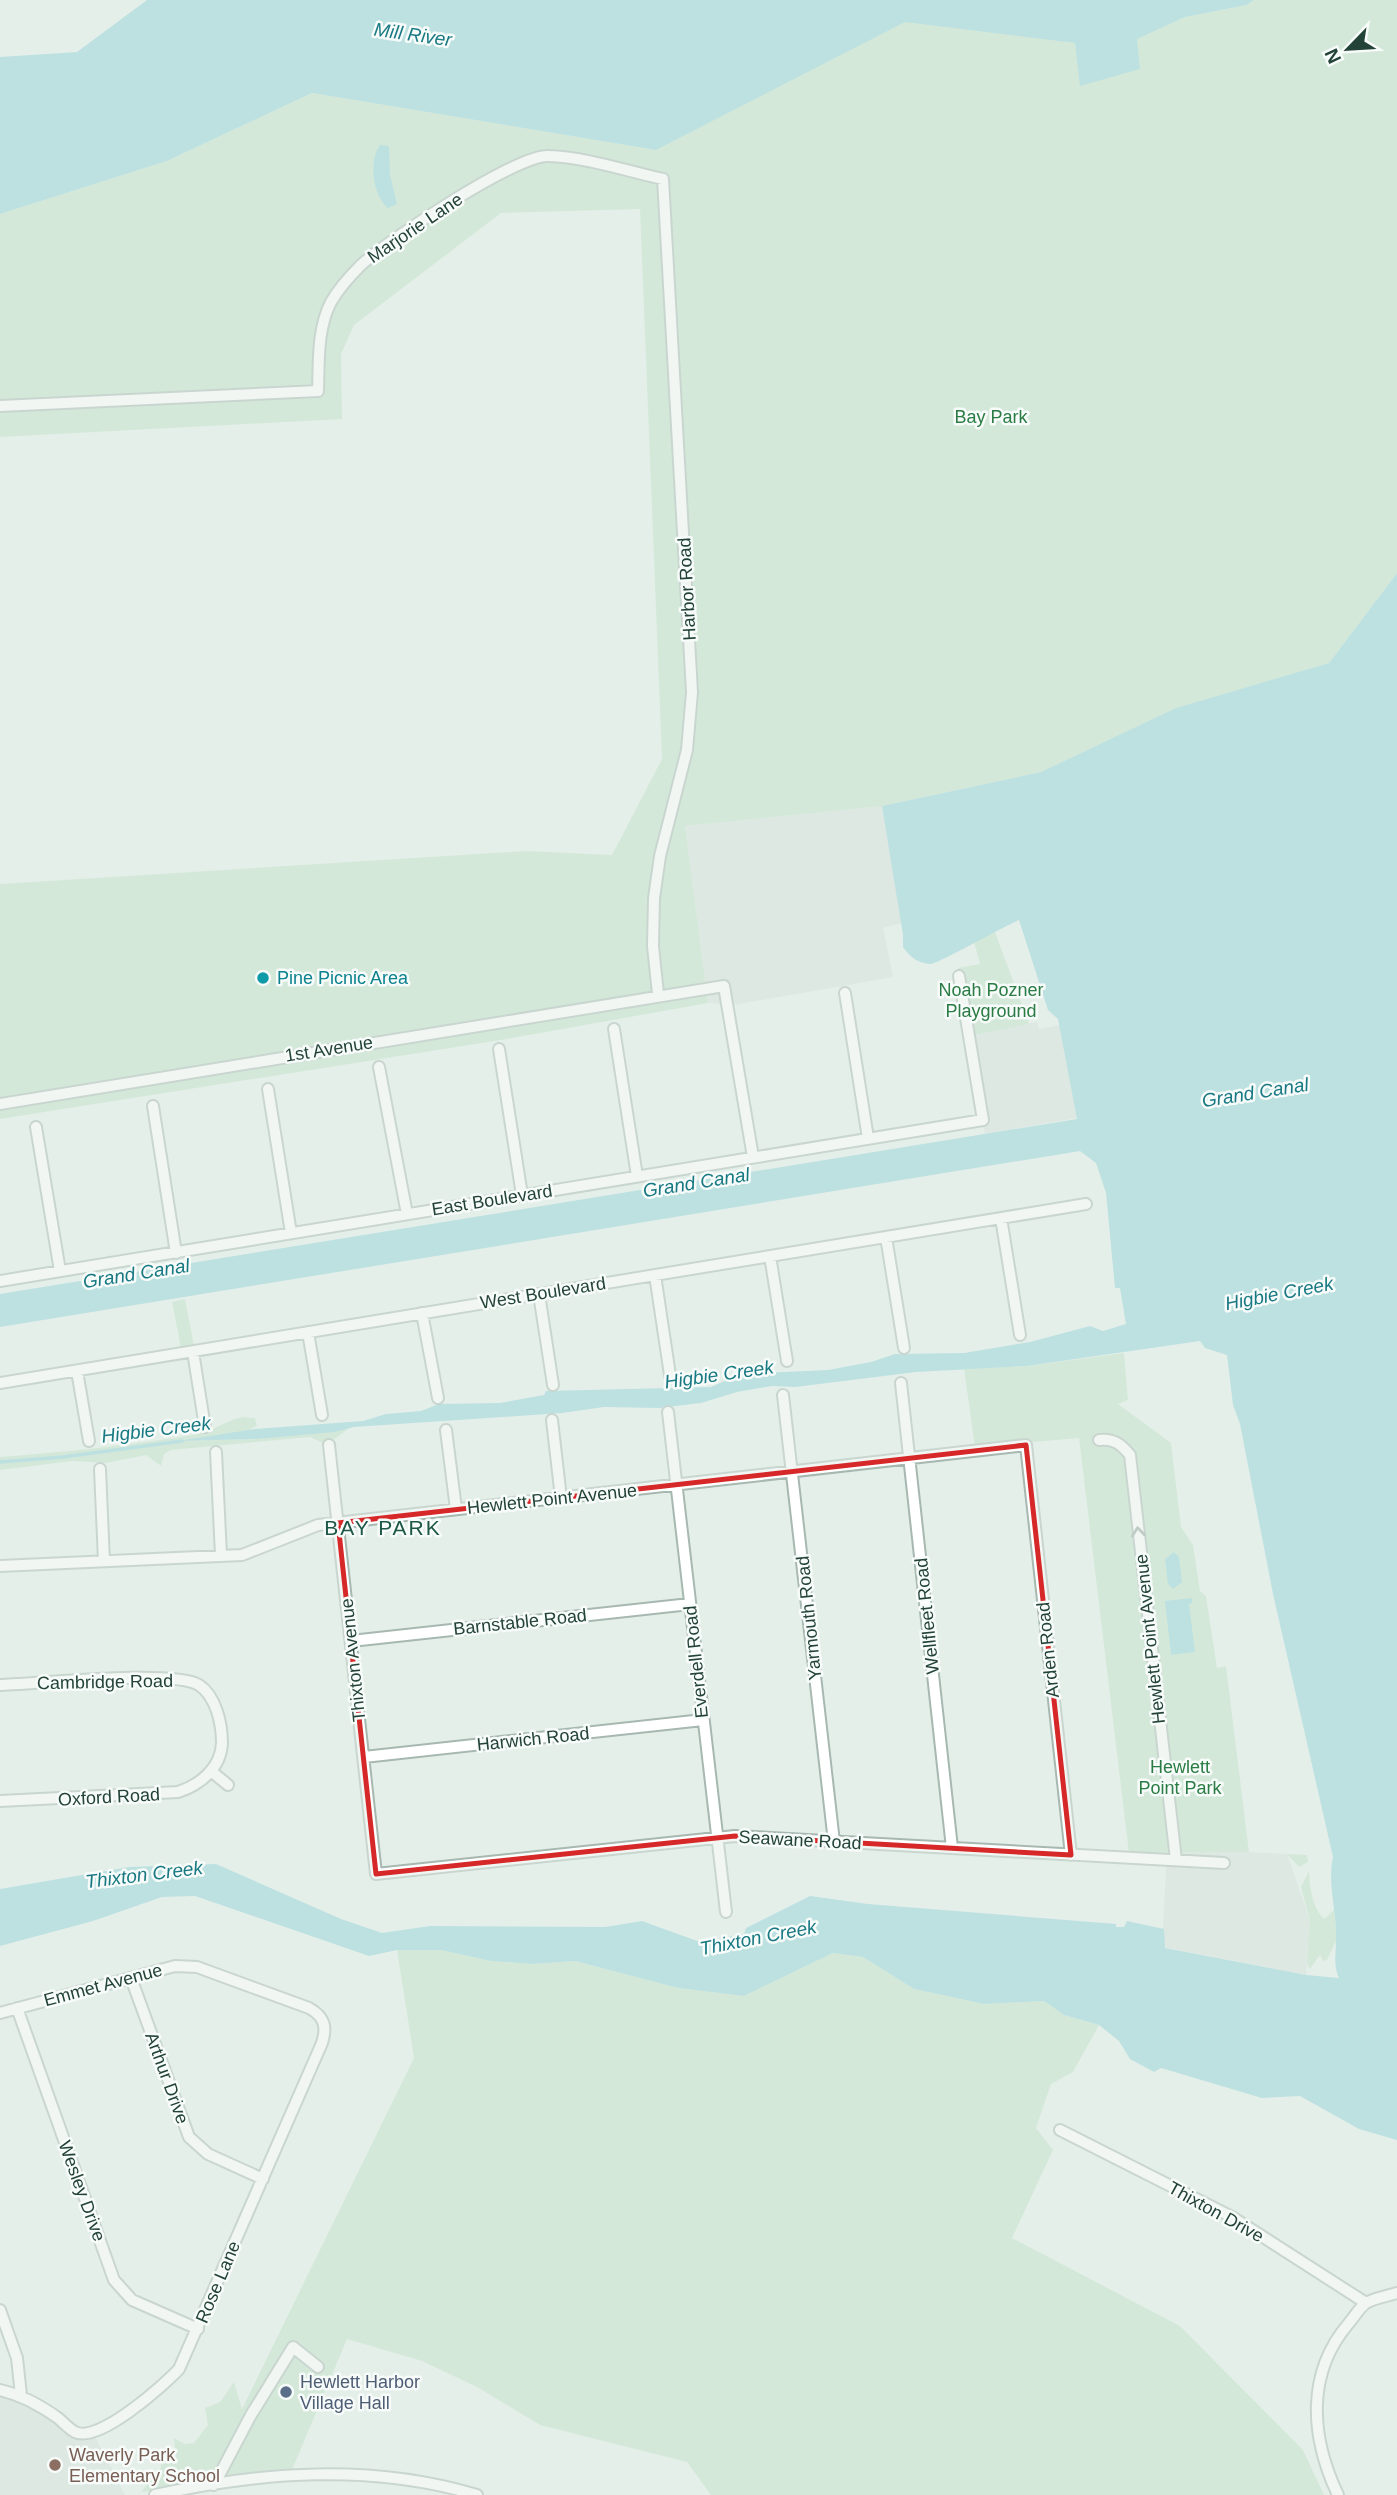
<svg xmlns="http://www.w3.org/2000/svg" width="1397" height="2495" font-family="Arial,sans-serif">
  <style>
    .built { fill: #d3dfd9 }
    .green { fill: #bee1c5 }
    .water { fill: #8bd0d6 }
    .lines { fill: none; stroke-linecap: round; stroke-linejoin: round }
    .stream { stroke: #8bd0d6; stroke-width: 3.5 }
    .street-casing { stroke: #a7b8b1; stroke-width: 14 }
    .street { stroke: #fff; stroke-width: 10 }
    .oneway { stroke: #91a19c }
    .marked { fill: none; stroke: #d62828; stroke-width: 5; stroke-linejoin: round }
    .culture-dot { fill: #0f9aa8; stroke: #f7fbf9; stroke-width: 2.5 }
    .service-dot { fill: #5c6f8a; stroke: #f7fbf9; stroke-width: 2.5 }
    .education-dot { fill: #8d6e63; stroke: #f7fbf9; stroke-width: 2.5 }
    .labels { text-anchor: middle; stroke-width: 5; stroke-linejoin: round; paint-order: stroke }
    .street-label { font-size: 18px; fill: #234338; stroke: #f7fbf9 }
    .park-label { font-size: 18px; fill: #2a7c44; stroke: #f7fbf9 }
    .culture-label { font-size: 18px; fill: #0d838f; stroke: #f7fbf9; text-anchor: start }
    .service-label { font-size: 18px; fill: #4e5e75; stroke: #f7fbf9; text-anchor: start }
    .education-label { font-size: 18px; fill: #785e54; stroke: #f7fbf9; text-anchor: start }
    .water-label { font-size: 19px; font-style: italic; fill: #187983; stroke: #f7fbf9 }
    .quarter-label { font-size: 21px; letter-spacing: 2px; fill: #1d5745; stroke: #f7fbf9 }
  </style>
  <rect width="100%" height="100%" fill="#e5efea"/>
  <path class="built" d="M 882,806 L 902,923 L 883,928 L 893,977 L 733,1005 L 708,1003 L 685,826 Z
    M 1037,1022 L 1039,1029 L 1060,1025 L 1077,1118 L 985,1134 L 969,1036 Z
    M 1249,1852 L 1287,1854 L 1310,1920 L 1306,1975 L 1162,1947 L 1167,1853 Z
    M 0,2391 L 26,2396 L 76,2433 L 93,2433 L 125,2495 L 0,2495 Z"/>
  <path class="green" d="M 1254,0 L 1397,0 L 1397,573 L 1329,663 L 1177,708 L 1041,772 L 882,806 L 685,826 L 708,1003 L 507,1039 L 0,1119 L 0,884 L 526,851 L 612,855 L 662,759 L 640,209 L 501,213 L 354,325 L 341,354 L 342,419 L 0,437 L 0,214 L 167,161 L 312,93 L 656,150 L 905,21 L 1075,43 L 1081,85 L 1136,39 L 1185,17 L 1247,5 Z
    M 995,932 L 1029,1024 L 969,1036 L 958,968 L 980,964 L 974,942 Z
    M 185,1299 L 194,1346 L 181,1348 L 172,1302 Z
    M 1124,1353 L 1128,1400 L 1118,1404 L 1171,1443 L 1181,1527 L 1193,1545 L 1200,1591 L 1206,1596 L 1217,1668 L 1226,1666 L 1249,1852 L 1129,1853 L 1079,1438 L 975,1447 L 964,1369 L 1027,1366 Z
    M 243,1417 L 255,1418 L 257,1426 L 247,1431 L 182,1441 L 257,1439 L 349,1428 L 327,1445 L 310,1437 L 171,1450 L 164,1454 L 161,1466 L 146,1455 L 106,1463 L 73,1461 L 0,1470 L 0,1457 C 66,1452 132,1445 198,1434 C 214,1431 226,1420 243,1417 Z
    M 1287,1854 L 1307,1855 L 1308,1862 L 1299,1867 Z
    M 1309,1871 C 1310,1888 1312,1907 1324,1919 L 1334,1910 L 1337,1939 L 1327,1960 L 1323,1961 L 1320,1955 L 1310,1969 L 1307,1964 L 1310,1920 L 1301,1887 Z
    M 397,1950 L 441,1950 L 491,1961 L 533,1964 L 575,1961 L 678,1988 L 744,1996 L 833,1953 L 863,1957 L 914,1989 L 984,2004 L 1044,2001 L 1064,2015 L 1099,2025 L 1073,2072 L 1051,2084 L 1036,2128 L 1053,2150 L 1012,2238 L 1180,2326 L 1303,2450 L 1324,2495 L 711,2495 L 687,2462 L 540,2425 L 477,2387 L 422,2361 L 347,2339 L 289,2477 L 141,2492 L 161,2467 L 161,2458 L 176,2456 L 174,2438 L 185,2444 L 194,2443 L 208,2425 L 205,2408 L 220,2402 L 234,2382 L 242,2409 L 414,2058 Z"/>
  <path class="water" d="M 147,0 L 1254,0 L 1247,5 L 1185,17 L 1137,39 L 1140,69 L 1080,86 L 1075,43 L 905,22 L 656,150 L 312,93 L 167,161 L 0,214 L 0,57 L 77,52 Z
    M 380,145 L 389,146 L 390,175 L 397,204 L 388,208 C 373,196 368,161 380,145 Z
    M 1397,573 L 1397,2140 L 1359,2129 L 1300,2096 L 1262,2098 L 1161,2068 L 1154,2072 L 1130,2059 L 1119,2041 L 1099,2025 L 1064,2015 L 1044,2001 L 984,2004 L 914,1989 L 863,1957 L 833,1953 L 744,1996 L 678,1988 L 575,1961 L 533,1964 L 491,1961 L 441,1950 L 397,1950 L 369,1956 L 195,1896 L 162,1897 L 93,1921 L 0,1946 L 0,1889 L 129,1867 L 216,1864 L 341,1919 L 382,1933 L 430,1926 L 605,1927 L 642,1921 L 700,1942 L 744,1934 L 746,1928 L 810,1896 L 868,1904 L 1116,1924 L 1116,1927 L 1124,1927 L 1127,1921 L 1164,1929 L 1165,1948 L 1306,1975 L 1339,1978 C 1333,1964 1336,1955 1336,1940 C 1337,1911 1327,1885 1333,1857 L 1273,1594 L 1240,1424 L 1233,1405 L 1227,1355 L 1205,1348 L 1200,1341 L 1027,1366 L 916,1372 L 795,1387 L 772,1386 L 737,1392 L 701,1403 L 659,1408 L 604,1407 L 562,1413 L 354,1427 L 334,1432 L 257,1439 L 178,1441 L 255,1429 L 363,1421 L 386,1414 L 421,1411 L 439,1404 L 500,1403 L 544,1395 L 546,1391 L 711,1387 L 741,1374 L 828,1370 L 871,1362 L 895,1354 L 964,1353 L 1030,1342 L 1090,1326 L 1103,1331 L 1126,1324 L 1120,1288 L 1115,1288 L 1106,1193 L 1096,1163 L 1080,1151 L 0,1327 L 0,1294 L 1077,1119 L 1058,1019 L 1048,1010 L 1019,920 C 1004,926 938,964 930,964 C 917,963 909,956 903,947 L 903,935 L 882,806 L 1041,772 L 1176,708 L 1329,663 Z
    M 1174,1552 L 1179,1557 L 1182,1582 L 1173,1589 L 1168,1584 L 1165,1559 Z
    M 1192,1598 L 1192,1603 L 1189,1604 L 1195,1652 L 1171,1655 L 1165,1601 Z"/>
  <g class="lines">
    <path class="stream" d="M 0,1462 L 63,1457 L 182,1441"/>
    <g class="street-casing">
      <path id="street" d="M 0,406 L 318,391 C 319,362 317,329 331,302 C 339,288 350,276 361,265 C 387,241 516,155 548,156 C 586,157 626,171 663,179 L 692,692 L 687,750 L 660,856 L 654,898 L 653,946 L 658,994
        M 845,993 L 868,1138
        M 614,1029 L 637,1176
        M 499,1049 L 522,1195
        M 379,1067 L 407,1214
        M 268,1089 L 291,1233
        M 0,1104 L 724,986 L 753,1157
        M 153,1106 L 176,1253
        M 36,1127 L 60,1271
        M 1001,1218 L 1020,1335
        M 886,1237 L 904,1348
        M 770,1256 L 787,1361
        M 655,1275 L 670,1375
        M 0,1281 L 983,1120 L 959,976
        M 539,1294 L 553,1385
        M 422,1313 L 438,1398
        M 308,1332 L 322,1415
        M 193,1352 L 205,1427
        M 77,1371 L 89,1441
        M 0,1383 L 1086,1204
        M 901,1383 L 952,1848
        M 783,1395 L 834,1842
        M 668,1412 L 726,1912
        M 552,1420 L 561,1498
        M 446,1430 L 456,1509
        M 1099,1440 C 1113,1438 1121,1444 1130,1455 L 1176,1860
        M 329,1445 L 376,1874 L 735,1836 L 1224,1863
        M 216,1452 L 221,1555
        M 100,1469 L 104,1561
        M 0,1566 L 242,1555 L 318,1525 L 1026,1445 L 1071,1855
        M 351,1641 L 690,1604
        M 0,1685 C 35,1684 175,1669 199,1685 C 216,1696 222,1724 222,1743 C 221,1768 200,1785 178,1792 L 0,1801
        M 364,1757 L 703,1720
        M 211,1771 L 228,1785
        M 131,1978 L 189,2137 L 208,2154 L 263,2179
        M 17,2008 L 114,2280 L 132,2300 L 198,2329
        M 0,2013 L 175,1966 L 197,1967 L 309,2008 C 325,2017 327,2027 322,2043 L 179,2369 C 163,2386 98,2444 75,2432 C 69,2429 64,2423 58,2418 C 40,2405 22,2395 0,2390
        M 1060,2130 L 1232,2217 L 1366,2303
        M 0,2310 L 17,2358 L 21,2395
        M 214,2485 L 251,2415 L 293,2347 L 318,2367
        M 155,2495 C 261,2472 371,2463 477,2495
        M 1338,2495 C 1311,2438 1305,2374 1349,2323 C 1354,2317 1360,2307 1366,2303 C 1374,2298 1388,2296 1397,2293"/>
    </g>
    <use href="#street" class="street"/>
  </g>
  <defs><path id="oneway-chevron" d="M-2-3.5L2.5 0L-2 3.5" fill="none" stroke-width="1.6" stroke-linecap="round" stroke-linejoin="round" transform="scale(1.75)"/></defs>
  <use class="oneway" href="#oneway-chevron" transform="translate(1138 1532) rotate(-96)"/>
  <path d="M0 0H1397V2495H0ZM 1026,1445 L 1071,1855 L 735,1836 L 376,1874 L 338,1523 Z" fill="#e5efea" fill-opacity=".55" fill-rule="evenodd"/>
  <path class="marked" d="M 1026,1445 L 1071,1855 L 735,1836 L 376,1874 L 338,1523 Z"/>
  <circle class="culture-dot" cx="263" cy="978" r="7"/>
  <circle class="service-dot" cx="286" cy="2392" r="7"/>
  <circle class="education-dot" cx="55" cy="2465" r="7"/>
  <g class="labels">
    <g class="street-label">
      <text transform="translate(415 228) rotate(-34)" y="6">Marjorie Lane</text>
      <text transform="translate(687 589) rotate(-93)" y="6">Harbor Road</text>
      <text transform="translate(329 1049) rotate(-9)" y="6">1st Avenue</text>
      <text transform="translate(492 1200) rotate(-9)" y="6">East Boulevard</text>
      <text transform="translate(543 1293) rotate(-9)" y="6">West Boulevard</text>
      <text transform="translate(552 1499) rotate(-6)" y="6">Hewlett Point Avenue</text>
      <text transform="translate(927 1616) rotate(-96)" y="6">Wellfleet Road</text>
      <text transform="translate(809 1618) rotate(-96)" y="6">Yarmouth Road</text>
      <text transform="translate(520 1622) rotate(-6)" y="6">Barnstable Road</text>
      <text transform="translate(1150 1639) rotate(-96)" y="6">Hewlett Point Avenue</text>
      <text transform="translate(1048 1650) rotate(-96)" y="6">Arden Road</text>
      <text transform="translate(353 1660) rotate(-96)" y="6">Thixton Avenue</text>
      <text transform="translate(696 1662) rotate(-96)" y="6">Everdell Road</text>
      <text transform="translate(105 1682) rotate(-1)" y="6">Cambridge Road</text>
      <text transform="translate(533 1739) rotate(-6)" y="6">Harwich Road</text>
      <text transform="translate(109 1797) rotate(-3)" y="6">Oxford Road</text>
      <text transform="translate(800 1840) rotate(3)" y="6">Seawane Road</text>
      <text transform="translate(103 1985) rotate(-15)" y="6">Emmet Avenue</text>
      <text transform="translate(167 2078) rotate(70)" y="6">Arthur Drive</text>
      <text transform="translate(82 2191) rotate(70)" y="6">Wesley Drive</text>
      <text transform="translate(1216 2212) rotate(29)" y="6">Thixton Drive</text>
      <text transform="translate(218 2282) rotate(-67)" y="6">Rose Lane</text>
    </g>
    <g class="park-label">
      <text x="991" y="423">Bay Park</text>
      <text x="991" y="996">Noah Pozner<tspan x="991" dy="21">Playground</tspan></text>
      <text x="1180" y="1773">Hewlett<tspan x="1180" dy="21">Point Park</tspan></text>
    </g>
    <g class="culture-label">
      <text x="277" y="984">Pine Picnic Area</text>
    </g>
    <g class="service-label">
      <text x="300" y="2388">Hewlett Harbor<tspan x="300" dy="21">Village Hall</tspan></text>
    </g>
    <g class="education-label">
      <text x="69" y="2461">Waverly Park<tspan x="69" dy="21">Elementary School</tspan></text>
    </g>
    <g class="water-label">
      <text transform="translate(413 34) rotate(8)" y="7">Mill River</text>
      <text transform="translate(1255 1092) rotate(-9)" y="7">Grand Canal</text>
      <text transform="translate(696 1182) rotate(-9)" y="7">Grand Canal</text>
      <text transform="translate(136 1273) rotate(-9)" y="7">Grand Canal</text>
      <text transform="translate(1279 1293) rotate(-11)" y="7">Higbie Creek</text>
      <text transform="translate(719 1374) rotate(-8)" y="7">Higbie Creek</text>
      <text transform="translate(156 1429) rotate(-7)" y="7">Higbie Creek</text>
      <text transform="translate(144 1874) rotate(-7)" y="7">Thixton Creek</text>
      <text transform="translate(758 1937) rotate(-11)" y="7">Thixton Creek</text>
    </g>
    <g class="quarter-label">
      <text x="383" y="1535">BAY PARK</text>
    </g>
  </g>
  <g transform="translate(1348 49) rotate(245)" stroke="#f7fbf9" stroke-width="5" paint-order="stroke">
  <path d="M0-5L12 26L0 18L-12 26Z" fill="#234338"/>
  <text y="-10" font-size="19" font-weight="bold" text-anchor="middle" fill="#234338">N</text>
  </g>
</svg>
